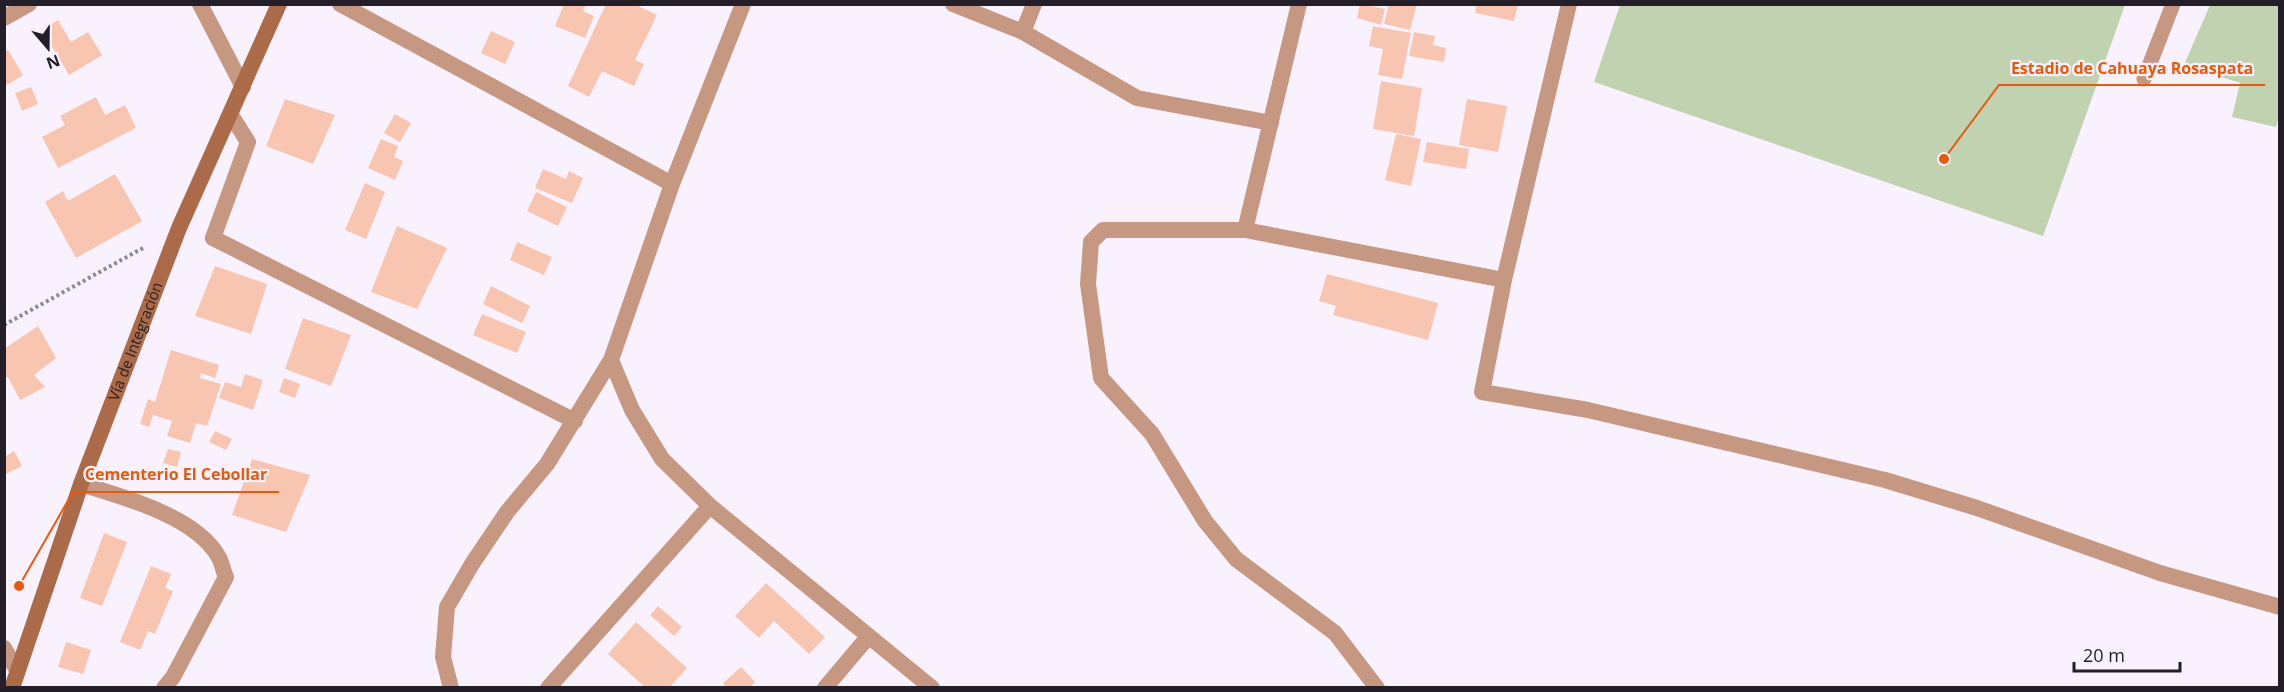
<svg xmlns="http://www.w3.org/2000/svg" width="2284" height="692" font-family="'Open Sans',sans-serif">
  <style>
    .green { fill: #c0d2b0 }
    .building { fill: #f8c5b0 }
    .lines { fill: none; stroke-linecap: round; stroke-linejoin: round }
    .path { stroke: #908995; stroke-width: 4; stroke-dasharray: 3 3; stroke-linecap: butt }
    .service { stroke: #c69881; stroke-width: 15 }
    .pedestrian { stroke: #c69881; stroke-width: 16 }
    .minor { stroke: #c69881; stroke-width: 16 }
    .secondary { stroke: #ab6b48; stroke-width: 16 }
    .labels { text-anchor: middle; stroke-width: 4.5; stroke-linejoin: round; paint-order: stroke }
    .street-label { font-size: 15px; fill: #241e29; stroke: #f9f2fe }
    .leader { fill: none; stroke: #e8590c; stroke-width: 2 }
    .callout-dot { fill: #e8590c; stroke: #f9f2fe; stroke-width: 2 }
    .callout-label { font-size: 16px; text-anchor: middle; font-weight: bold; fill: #e8590c; stroke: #f9f2fe; stroke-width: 4.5; stroke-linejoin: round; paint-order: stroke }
  </style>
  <rect width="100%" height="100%" fill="#f9f2fe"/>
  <path class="green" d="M 2276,4 L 2280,6 L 2280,114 L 2276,127 L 2232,117 L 2240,83 L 2184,65 L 2210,5 Z
    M 1620,5 L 1620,4 L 2125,5 L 2043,236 L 1594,82 Z"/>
  <path class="building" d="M 564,4 L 586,4 L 583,11 L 594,16 L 585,38 L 555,26 Z
    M 606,4 L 634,4 L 657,15 L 635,60 L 644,64 L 634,86 L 602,71 L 589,97 L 568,86 Z
    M 1360,4 L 1385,9 L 1381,25 L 1357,18 Z
    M 1389,4 L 1417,4 L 1410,30 L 1384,24 Z
    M 1477,4 L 1518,4 L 1514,21 L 1475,13 Z
    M 58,20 L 71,42 L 88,32 L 102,55 L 69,75 L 42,30 Z
    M 1373,26 L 1411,33 L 1402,79 L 1378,75 L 1383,49 L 1369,46 Z
    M 491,31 L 515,42 L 505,64 L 481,53 Z
    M 1414,32 L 1435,36 L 1433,45 L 1446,48 L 1444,62 L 1409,56 Z
    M 8,50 L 23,75 L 7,85 L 4,80 L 4,52 Z
    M 1381,81 L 1422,88 L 1414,136 L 1373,129 Z
    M 31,87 L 38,104 L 22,111 L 15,93 Z
    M 96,97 L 105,115 L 125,105 L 136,128 L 58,168 L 42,137 L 65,125 L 60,116 Z
    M 285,99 L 335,115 L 313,164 L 266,146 Z
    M 1467,99 L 1507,106 L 1498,152 L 1459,145 Z
    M 395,114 L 411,123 L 400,142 L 384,133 Z
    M 1396,134 L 1421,139 L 1411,186 L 1385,180 Z
    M 381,139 L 398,146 L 394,157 L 403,161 L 395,180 L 368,168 Z
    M 1427,142 L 1469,149 L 1466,169 L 1423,162 Z
    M 543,169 L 566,179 L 569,171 L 583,178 L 572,203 L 535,188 Z
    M 115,174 L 142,221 L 76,258 L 45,202 L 63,191 L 68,201 Z
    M 365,183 L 385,192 L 366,239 L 345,230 Z
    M 536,192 L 567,207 L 558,226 L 527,211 Z
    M 397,226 L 447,248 L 417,309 L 371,292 Z
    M 517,242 L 552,257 L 544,275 L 510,260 Z
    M 215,266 L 267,284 L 251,334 L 195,316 Z
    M 1327,274 L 1438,303 L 1428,340 L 1333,315 L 1336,306 L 1319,301 Z
    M 491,286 L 530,306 L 522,323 L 483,304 Z
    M 482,314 L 526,332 L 517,353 L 473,335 Z
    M 303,318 L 351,335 L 331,386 L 285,369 Z
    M 38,326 L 56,358 L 34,375 L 45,387 L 20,400 L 8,377 L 4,378 L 4,349 Z
    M 171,350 L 219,365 L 215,378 L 201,373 L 200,378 L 221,384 L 207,426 L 196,423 L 190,443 L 167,436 L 172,421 L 153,415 L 149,427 L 140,424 L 148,399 L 155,402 Z
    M 245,374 L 263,380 L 253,410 L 219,398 L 225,382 L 241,387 Z
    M 284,378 L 300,384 L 295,398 L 279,392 Z
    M 215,431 L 232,439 L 226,450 L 209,442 Z
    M 168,449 L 181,452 L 177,467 L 163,463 Z
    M 14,451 L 22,466 L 4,475 L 4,457 Z
    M 252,459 L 310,475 L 286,532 L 232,515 Z
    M 104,533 L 127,542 L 102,606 L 80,598 Z
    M 151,566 L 171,574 L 165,588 L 173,591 L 155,634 L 148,631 L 140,650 L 120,642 Z
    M 766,583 L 825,637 L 809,654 L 774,621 L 759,638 L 735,616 Z
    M 658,606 L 682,627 L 674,636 L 650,615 Z
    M 636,622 L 687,668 L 669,688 L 646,688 L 608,654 Z
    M 66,642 L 91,650 L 83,674 L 58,667 Z
    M 741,667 L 755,682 L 749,688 L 726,688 L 723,683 Z"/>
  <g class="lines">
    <path class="path" d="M 4,325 L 143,248"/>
    <path class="service" d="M 2144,79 L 2173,4"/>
    <path class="pedestrian" d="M 213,238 L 248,142 L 231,115"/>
    <path class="minor" d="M 200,4 L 243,87
      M 340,4 L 672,184
      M 953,4 L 1023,32 L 1137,98 L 1271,123
      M 1569,4 L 1504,280 L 1482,392 L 1588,410 L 1885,480 L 1977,508 L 2160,573 L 2280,607
      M 4,18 L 29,4
      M 1023,32 L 1034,4
      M 1245,230 L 1299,4
      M 213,238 L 575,421
      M 611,360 L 632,410 L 662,459 L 710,506 L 932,688
      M 81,484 C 123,497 195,516 218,556 C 222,562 223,571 226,577 L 173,677 L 164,688
      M 4,648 L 17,670
      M 451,688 L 443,657 L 447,607 L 472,564 L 507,512 L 547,464 L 611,360 L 672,184 L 743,4
      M 548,688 L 710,506
      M 825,688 L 868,637
      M 1377,688 L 1335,633 L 1236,559 L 1205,521 L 1152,434 L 1101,378 L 1088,284 L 1091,242 L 1103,230 L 1245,230 L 1504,280"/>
    <path class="secondary" id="s1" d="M 12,688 L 81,484 L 179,228 L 279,4"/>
  </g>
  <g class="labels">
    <g class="street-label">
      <text dy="5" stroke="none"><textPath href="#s1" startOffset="368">Vía de Integración</textPath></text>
    </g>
  </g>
  <path class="leader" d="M1944 159L1999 85H2265M19 586L73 492H279"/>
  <g class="callout-dot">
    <circle cx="1944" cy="159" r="6"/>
    <circle cx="19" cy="586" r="6"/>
  </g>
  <g class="callout-label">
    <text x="2132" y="74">Estadio de Cahuaya Rosaspata</text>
    <text x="176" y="480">Cementerio El Cebollar</text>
  </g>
  <rect width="2284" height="692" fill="none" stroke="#241e29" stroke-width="12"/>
  <g transform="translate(48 48) rotate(160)" stroke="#f9f2fe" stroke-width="4.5" paint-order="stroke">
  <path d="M0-4.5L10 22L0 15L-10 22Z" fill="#241e29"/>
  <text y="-9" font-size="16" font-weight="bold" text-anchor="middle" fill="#241e29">N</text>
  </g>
  <path d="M2074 662v9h106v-9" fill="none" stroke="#241e29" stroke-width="3"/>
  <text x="2083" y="662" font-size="18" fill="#241e29" stroke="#f9f2fe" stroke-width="4.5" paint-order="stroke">20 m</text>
</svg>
